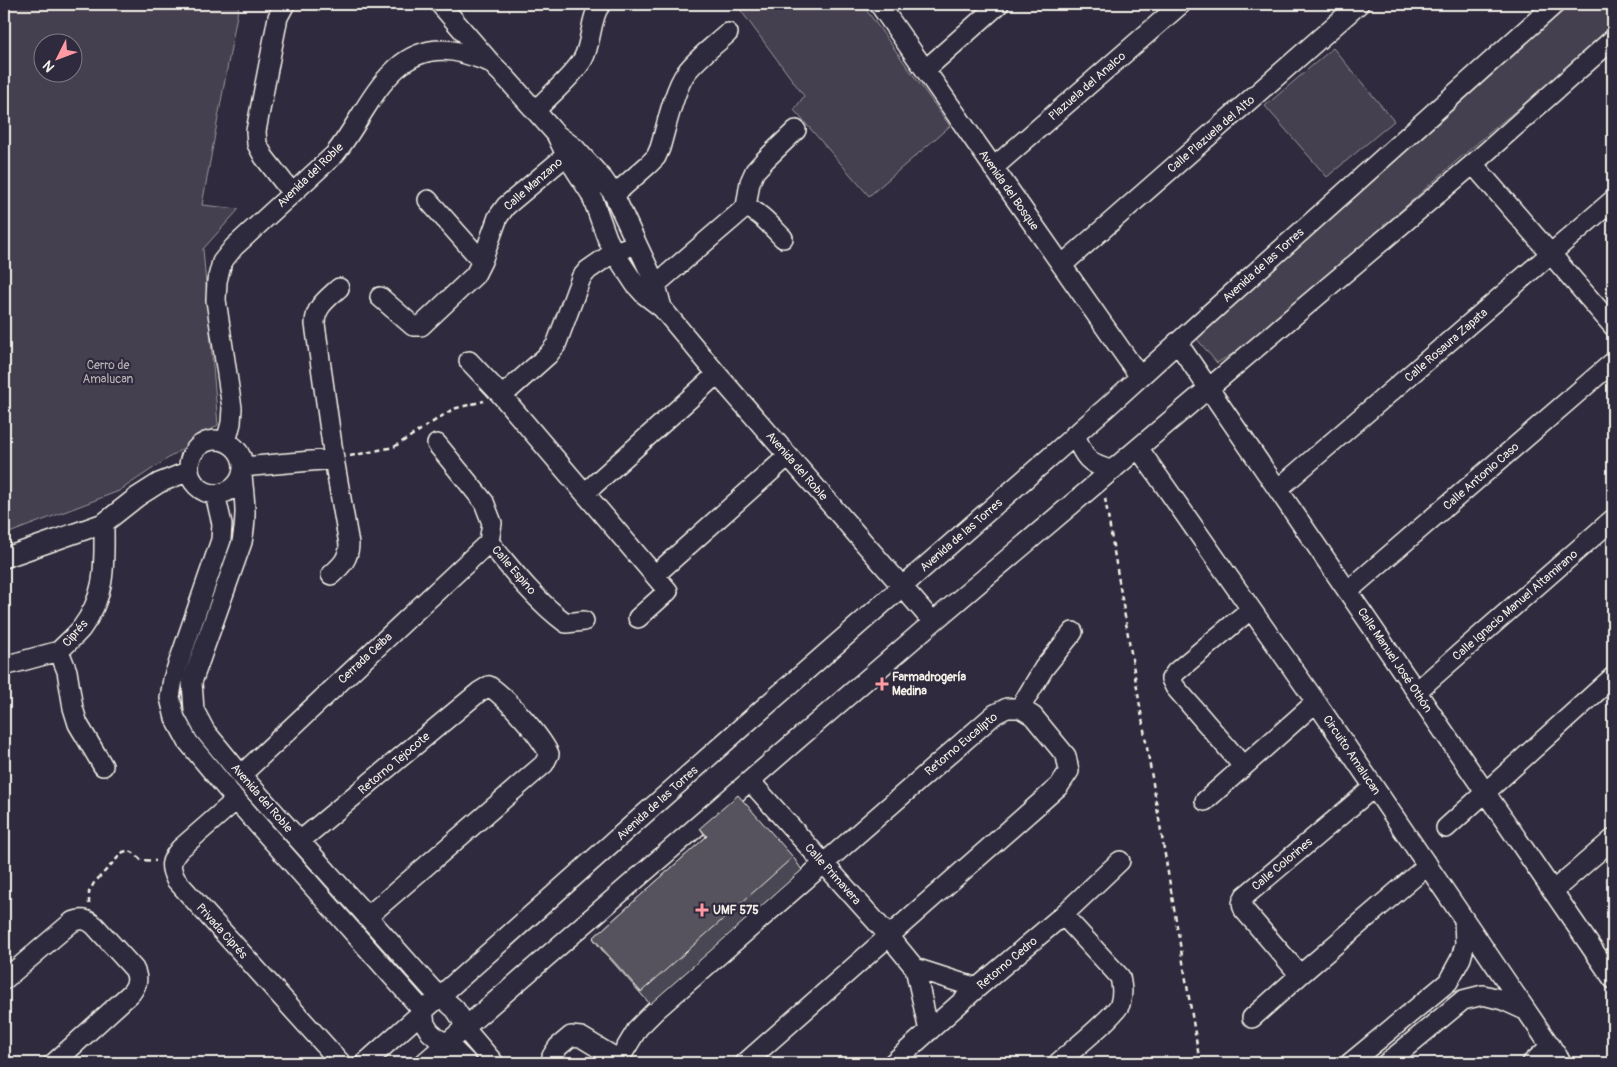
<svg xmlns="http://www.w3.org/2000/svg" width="1617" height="1067" font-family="Pangolin,sans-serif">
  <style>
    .green { fill: #454050; stroke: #9c989c; fill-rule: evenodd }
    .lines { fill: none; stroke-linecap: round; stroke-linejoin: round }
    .minor-casing { stroke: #f4f1e8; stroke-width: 22 }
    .path { stroke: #f4f1e8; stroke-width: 2.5; stroke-dasharray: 5 4; stroke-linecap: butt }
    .minor { stroke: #2f2a3d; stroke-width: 19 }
    .wall { fill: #4a4752; stroke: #f4f1e8 }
    .building { fill: #56525f; stroke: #f4f1e8 }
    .poi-dot { fill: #ff9aa2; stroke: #2f2a3d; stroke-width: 2 }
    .labels { text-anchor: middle; stroke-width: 4.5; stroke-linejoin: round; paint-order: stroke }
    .street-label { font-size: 12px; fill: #f4f1e8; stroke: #2f2a3d }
    .park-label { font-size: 12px; fill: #b7b3b3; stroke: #2f2a3d }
    .poi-label { font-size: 12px; font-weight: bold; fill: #f4f1e8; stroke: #2f2a3d; text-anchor: start }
  </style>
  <rect width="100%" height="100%" fill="#2f2a3d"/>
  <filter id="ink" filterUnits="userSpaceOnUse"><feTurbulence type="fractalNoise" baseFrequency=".02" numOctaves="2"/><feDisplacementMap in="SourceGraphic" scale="10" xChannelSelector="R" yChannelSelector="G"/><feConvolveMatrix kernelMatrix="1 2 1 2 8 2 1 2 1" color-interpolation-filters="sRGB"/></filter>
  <g filter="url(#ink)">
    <path class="green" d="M 4,4 L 239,4 L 202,205 L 239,209 L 203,249 L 218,425 L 119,491 L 4,535 ZM 42,42 L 72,42 L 72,72 L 42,72 Z
      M 736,4 L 862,4 L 950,126 L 869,196 L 794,110 L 804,96 Z
      M 1569,4 L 1613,4 L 1613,28 C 1563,73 1510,114 1460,158 C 1389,220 1321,284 1250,346 L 1234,353 L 1217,363 L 1196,338 L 1457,99 Z
      M 1333,48 L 1394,121 L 1327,177 L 1265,106 Z"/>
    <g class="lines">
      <g class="minor-casing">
        <path id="minor" d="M 285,4 L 278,17 L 256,131 L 257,144 L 264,157 L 292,193
          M 440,4 L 490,62 L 507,79 L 556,134 L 575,148 L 603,179 L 614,195 L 656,285 L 662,308
          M 879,4 L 1140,377
          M 925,70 L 999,4
          M 535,111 C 549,96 574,75 583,59 C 592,43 590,16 601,4
          M 556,134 L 566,155 L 591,194 L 607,238 L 614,252 L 635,284 L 645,295 L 662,308 L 717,374 L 933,622
          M 1473,164 L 1613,326
          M 993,168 L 1181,4
          M 614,195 L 648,165 L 656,157 L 660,148 C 666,128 674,89 686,73 C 697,58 714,46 728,33
          M 428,200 L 482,261
          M 746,207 C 761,213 772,227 783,238
          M 1062,265 L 1359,4
          M 647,292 L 746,207 L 750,182 L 755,171 L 765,160 L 796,130
          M 380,297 L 413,326 L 421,326 L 475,275 L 482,261 L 498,217 L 506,206 L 575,148
          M 1177,342 L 1613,979
          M 469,361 L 502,396 L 668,591 L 638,618
          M 502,396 L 548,355 L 556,345 L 581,278 L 588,270 L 614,252 L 626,248
          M 1075,434 C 1083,456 1089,466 1113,470
          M189 467a27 27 0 1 1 54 0a27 27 0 1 1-54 0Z
          M 226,442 L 231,423 L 232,408 L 216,300 L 217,281 L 222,262 L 234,247 L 334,155 C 367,116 388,41 453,51 C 465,53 478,58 490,62
          M 437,444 L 484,502 L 492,523 L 489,542 C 511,569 538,603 566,623 L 584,621
          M 1139,449 L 1316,702 L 1562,1063
          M 243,467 L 334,459
          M 242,476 C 245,502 247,517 242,542 L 192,682 L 194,710 L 205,731 L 241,775 L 439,997 L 447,1002 L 455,1009 L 461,1018 L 465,1029 L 494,1063
          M 1278,489 L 1613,200
          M 585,493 L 717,374
          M 215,494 L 222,524 L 221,540 L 173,679 L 170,698 L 175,718 L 188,742 L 236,800 L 423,1011 L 425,1024 L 430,1032 L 438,1039 L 447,1043 L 467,1063
          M 4,558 L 104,523 L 137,497 L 159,483 L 189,471
          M 331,575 C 341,566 349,559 349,544 L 334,459 L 315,324 C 315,307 327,299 339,288
          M 655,575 L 788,456
          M 1348,591 L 1613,362
          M 4,666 L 59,651
          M 1417,691 L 1613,519
          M 1020,708 L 1044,668 L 1073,632
          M 103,766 L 78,724 L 73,708 L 67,671 L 59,651 C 66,644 74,637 81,629 C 107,594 104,565 104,523
          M 1243,766 L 1175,687 L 1171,679 L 1176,672 L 1251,609
          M 241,775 L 489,542
          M 750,781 L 888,935 L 915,968 L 929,1031
          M 236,800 L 180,849 C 170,861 169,866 176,880 L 341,1063
          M 1205,801 L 1316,702
          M 1446,828 L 1613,677
          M 300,841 L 479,692 L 489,686 C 507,698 540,735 549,754 L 544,764 L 367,917
          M 1553,891 L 1613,839
          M 915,968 L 977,988
          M 1300,975 L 1244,910 C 1241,904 1242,901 1245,896 L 1374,787
          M 4,980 L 72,922 C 82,918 87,919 95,926 L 134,969 C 139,979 137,985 131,993 L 54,1063
          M 1252,1018 L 1300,975 L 1428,865
          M 365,1063 L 742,727 L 1107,407 L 1208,315 L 1555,4
          M 424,1063 L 933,622 L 1473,164 L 1613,39
          M 554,1063 L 552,1056 L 558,1047 L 571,1036 L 581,1037 L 619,1060
          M 617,1063 L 638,1028 L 656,1010 L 995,714 L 1007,708 L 1020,708 L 1033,716 L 1066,756 L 1069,771 L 1059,786 L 745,1063
          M 893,1063 L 977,988 L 1063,915 L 1120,861
          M 1058,1063 C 1070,1052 1115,1016 1120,1004 C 1123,994 1122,987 1120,977 L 1063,915
          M 1350,1063 L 1448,982 L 1461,958 L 1465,944 L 1464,920
          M 1387,1063 L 1463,1000 L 1483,995 L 1503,1000 L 1525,1010
          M 1532,1063 L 1551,1046"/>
      </g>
      <path class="path" d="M 350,456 L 394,447 L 453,409 L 484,401
        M 1105,498 L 1200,1063
        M 89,904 L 89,892 L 94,883 L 123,852 C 132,849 135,854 141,860 L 156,861"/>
      <use href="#minor" class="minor"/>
    </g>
    <path class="wall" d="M 700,828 L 793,857 L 802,870 L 650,1004 L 602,950 L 593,938 L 706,837 Z"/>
    <path class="building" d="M 738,795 L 793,857 L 641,992 L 593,938 L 707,836 L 700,828 Z"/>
  </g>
  <g class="poi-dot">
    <path d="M879.5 676.5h5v5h5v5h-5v5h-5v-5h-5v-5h5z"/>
    <path d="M699.5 902.5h5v5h5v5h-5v5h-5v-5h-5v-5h5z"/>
  </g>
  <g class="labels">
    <g class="street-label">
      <text transform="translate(1087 86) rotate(-41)" y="4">Plazuela del Analco</text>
      <text transform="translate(1211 134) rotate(-41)" y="4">Calle Plazuela del Alto</text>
      <text transform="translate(310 175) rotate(-44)" y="4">Avenida del Roble</text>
      <text transform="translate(533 184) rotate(-41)" y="4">Calle Manzano</text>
      <text transform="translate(1009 190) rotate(55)" y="4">Avenida del Bosque</text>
      <text transform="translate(1263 265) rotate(-42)" y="4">Avenida de las Torres</text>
      <text transform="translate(1446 345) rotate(-41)" y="4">Calle Rosaura Zapata</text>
      <text transform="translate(797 466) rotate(49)" y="4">Avenida del Roble</text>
      <text transform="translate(1481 476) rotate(-41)" y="4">Calle Antonio Caso</text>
      <text transform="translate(961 535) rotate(-41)" y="4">Avenida de las Torres</text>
      <text transform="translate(514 570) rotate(49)" y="4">Calle Espino</text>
      <text transform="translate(1515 605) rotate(-41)" y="4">Calle Ignacio Manuel Altamirano</text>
      <text transform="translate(75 633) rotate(-49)" y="4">Ciprés</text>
      <text transform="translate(365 658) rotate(-43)" y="4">Cerrada Ceiba</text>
      <text transform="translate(1395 660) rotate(56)" y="4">Calle Manuel José Othón</text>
      <text transform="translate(961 744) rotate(-40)" y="4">Retorno Eucalipto</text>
      <text transform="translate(1352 755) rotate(56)" y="4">Circuito Amalucan</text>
      <text transform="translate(394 763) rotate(-40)" y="4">Retorno Tejocote</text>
      <text transform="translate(262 798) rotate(49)" y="4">Avenida del Roble</text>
      <text transform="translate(657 803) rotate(-42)" y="4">Avenida de las Torres</text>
      <text transform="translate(1282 864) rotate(-40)" y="4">Calle Colorines</text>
      <text transform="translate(833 874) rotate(48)" y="4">Calle Primavera</text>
      <text transform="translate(222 931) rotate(48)" y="4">Privada Ciprés</text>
      <text transform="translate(1007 963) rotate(-40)" y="4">Retorno Cedro</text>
    </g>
    <g class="park-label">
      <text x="108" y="369">Cerro de<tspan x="108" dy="14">Amalucan</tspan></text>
    </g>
    <g class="poi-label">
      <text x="892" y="681">Farmadrogería<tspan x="892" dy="14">Medina</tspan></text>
      <text x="713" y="914">UMF 575</text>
    </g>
  </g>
  <rect width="1617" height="1067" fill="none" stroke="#2f2a3d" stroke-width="20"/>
  <rect x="10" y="10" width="1597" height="1047" fill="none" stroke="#f4f1e8" stroke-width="2" filter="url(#ink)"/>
  <g transform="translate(58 58) rotate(228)"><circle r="24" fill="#2f2a3d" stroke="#7e7a81"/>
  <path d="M0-4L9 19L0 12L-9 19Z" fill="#ff9aa2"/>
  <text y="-8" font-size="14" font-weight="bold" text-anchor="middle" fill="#f4f1e8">N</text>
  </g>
</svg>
